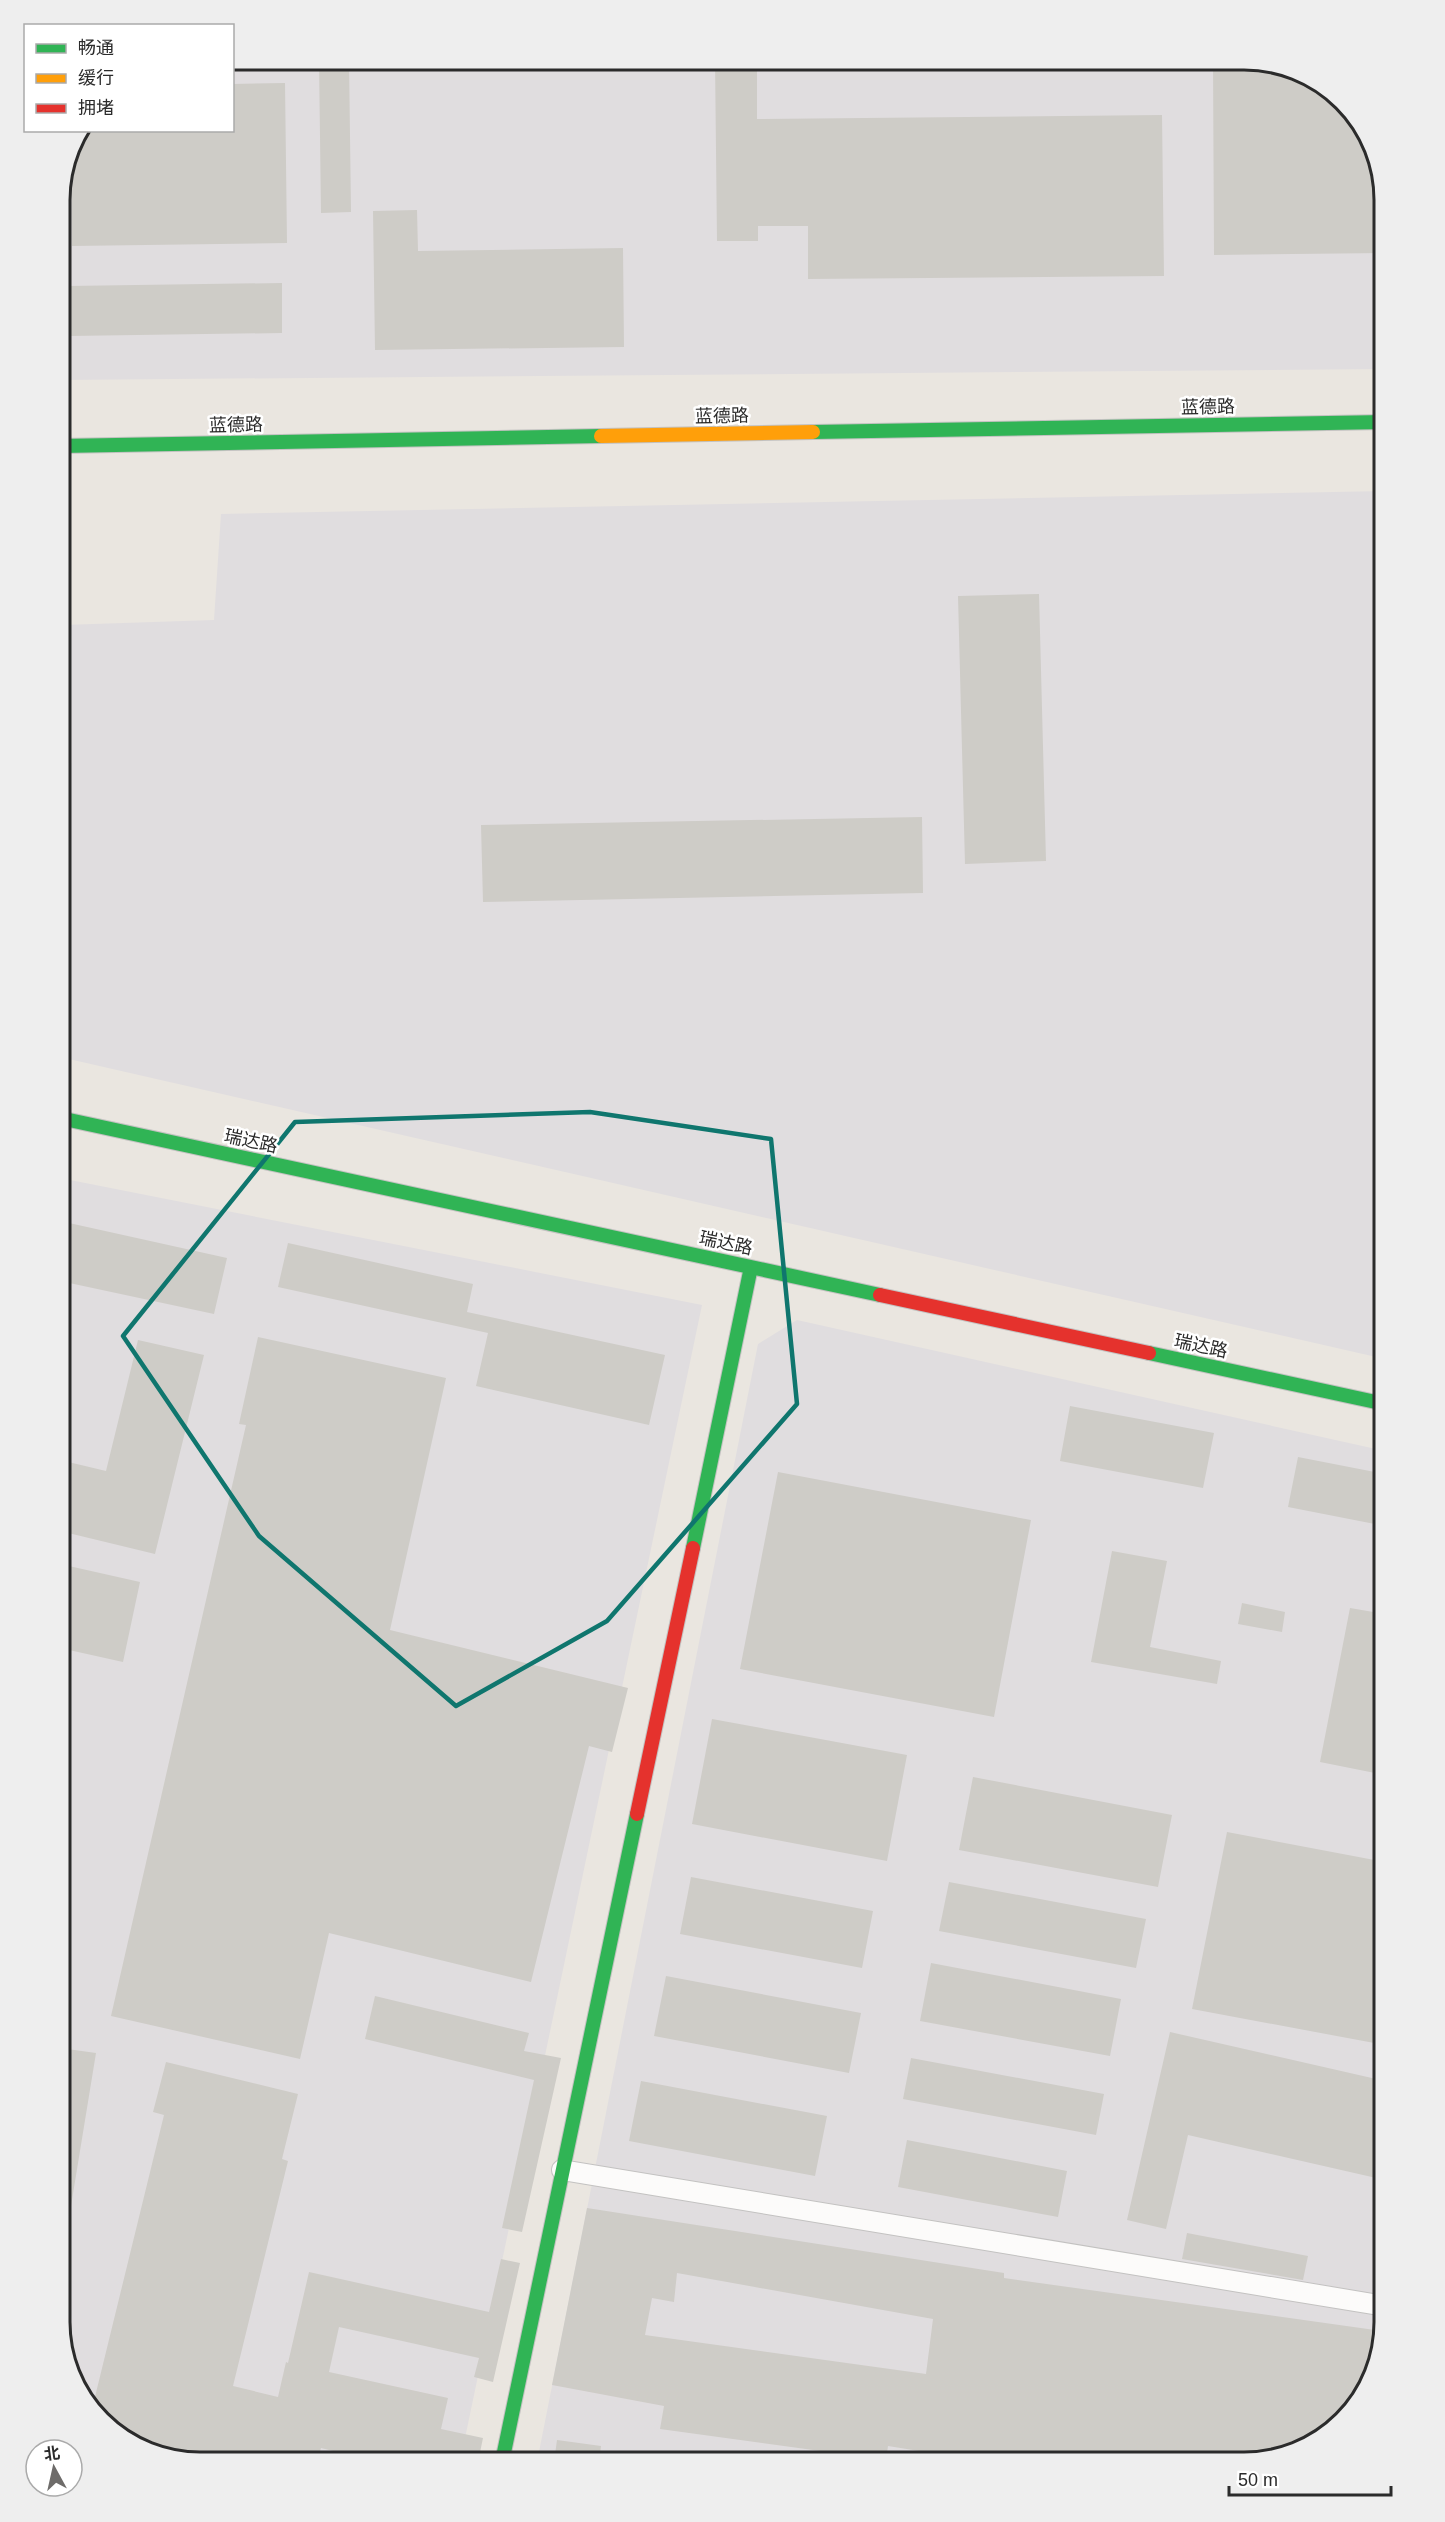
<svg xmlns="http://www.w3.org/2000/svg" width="1445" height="2522" font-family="Arial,'Noto Sans SC',sans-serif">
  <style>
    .industrial { fill: #e0dddf }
    .building { fill: #ceccc7; fill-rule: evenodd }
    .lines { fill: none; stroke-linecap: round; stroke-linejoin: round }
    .street-casing { stroke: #c3c2c1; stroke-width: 22 }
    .fast-casing { stroke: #c3c2c1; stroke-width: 16 }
    .slow-casing { stroke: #c3c2c1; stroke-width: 16 }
    .jam-casing { stroke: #c3c2c1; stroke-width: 16 }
    .street { stroke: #fcfbfa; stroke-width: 20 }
    .fast { stroke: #30b455; stroke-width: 14 }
    .slow { stroke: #ff9f0a; stroke-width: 14 }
    .jam { stroke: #e5322d; stroke-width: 14 }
    .marked { fill: none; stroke: #0f766e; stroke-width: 4.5; stroke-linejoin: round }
    .labels { text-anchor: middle; stroke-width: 5; stroke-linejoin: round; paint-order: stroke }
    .street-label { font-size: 18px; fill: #2b2b2b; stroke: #fff }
    .rim { fill: none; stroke: #2b2b2b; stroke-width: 3 }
  </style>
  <rect width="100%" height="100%" fill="#eae6e0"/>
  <path class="industrial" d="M 233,60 L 1254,60 L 1371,139 L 1385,201 L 1385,369 L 60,380 L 60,192 L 74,139 L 232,130 Z
    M 1385,491 L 1385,1359 L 60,1057 L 60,805 L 66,804 L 63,625 L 214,620 L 221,514 Z
    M 60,1178 L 702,1305 L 460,2462 L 192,2462 L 122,2438 L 74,2383 L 60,2321 Z
    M 797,1320 L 1385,1451 L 1385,2321 L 1361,2399 L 1306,2448 L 1244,2462 L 537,2462 L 758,1344 Z"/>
  <path class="building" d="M 319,60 L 349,60 L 351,212 L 321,213 Z
    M 715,60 L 757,60 L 757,119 L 1162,115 L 1164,276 L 808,279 L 808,226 L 758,226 L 758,241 L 717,241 Z
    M 1213,60 L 1254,60 L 1323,84 L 1371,139 L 1385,201 L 1385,253 L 1214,255 Z
    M 285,83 L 287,243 L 72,246 L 71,151 L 74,139 L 80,130 L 232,130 L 232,84 Z
    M 417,210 L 418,251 L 623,248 L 624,347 L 375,350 L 373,211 Z
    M 282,283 L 282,333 L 69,336 L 68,286 Z
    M 1039,594 L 1046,861 L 965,864 L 958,596 Z
    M 922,817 L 923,893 L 483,902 L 481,825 Z
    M 60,1221 L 227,1258 L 214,1314 L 60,1281 Z
    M 288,1243 L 473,1284 L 467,1312 L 665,1355 L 649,1425 L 476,1386 L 488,1333 L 278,1287 Z
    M 258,1337 L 446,1378 L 390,1630 L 628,1688 L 612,1752 L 589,1746 L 531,1982 L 329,1933 L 300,2059 L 111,2016 L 246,1425 L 239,1424 Z
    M 138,1340 L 204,1355 L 155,1554 L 60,1531 L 60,1460 L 106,1471 Z
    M 1070,1406 L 1214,1433 L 1203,1488 L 1060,1461 Z
    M 1298,1457 L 1385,1474 L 1385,1526 L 1288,1507 Z
    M 778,1472 L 1031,1520 L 994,1717 L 740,1669 Z
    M 1112,1551 L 1167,1561 L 1150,1647 L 1221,1661 L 1217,1684 L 1091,1662 Z
    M 60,1564 L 140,1582 L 123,1662 L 60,1648 Z
    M 1242,1603 L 1285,1612 L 1282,1632 L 1238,1624 Z
    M 1350,1608 L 1385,1614 L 1385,1775 L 1320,1762 Z
    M 712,1719 L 907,1755 L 887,1861 L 692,1824 Z
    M 973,1777 L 1172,1815 L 1158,1887 L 959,1850 Z
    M 1227,1832 L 1385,1862 L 1385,2045 L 1192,2009 Z
    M 691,1877 L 873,1911 L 862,1968 L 680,1934 Z
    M 949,1882 L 1146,1919 L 1136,1968 L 939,1931 Z
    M 931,1963 L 1121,1999 L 1110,2056 L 920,2021 Z
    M 666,1976 L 861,2013 L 849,2073 L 654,2036 Z
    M 375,1996 L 529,2033 L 524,2051 L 561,2058 L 522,2232 L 502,2228 L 534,2080 L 365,2039 Z
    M 1170,2032 L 1385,2081 L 1385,2180 L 1188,2135 L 1166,2229 L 1127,2220 Z
    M 60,2048 L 96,2053 L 70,2212 L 60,2211 Z
    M 911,2058 L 1104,2094 L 1096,2135 L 903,2099 Z
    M 166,2062 L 298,2094 L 282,2159 L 288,2161 L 233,2386 L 278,2397 L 286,2362 L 288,2363 L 309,2272 L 489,2312 L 501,2259 L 520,2263 L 493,2382 L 474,2377 L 479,2358 L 339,2327 L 329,2372 L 448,2398 L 441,2429 L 483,2438 L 478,2462 L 378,2462 L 321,2448 L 317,2462 L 192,2462 L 122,2438 L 93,2405 L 164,2115 L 153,2112 Z
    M 641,2081 L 827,2116 L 815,2176 L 629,2141 Z
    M 907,2140 L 1067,2171 L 1058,2217 L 898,2187 Z
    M 587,2208 L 1004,2273 L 1004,2278 L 1382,2331 L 1361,2399 L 1306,2448 L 1244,2462 L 1019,2462 L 976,2456 L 975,2460 L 888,2446 L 886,2460 L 660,2429 L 664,2406 L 552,2385 ZM 677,2273 L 933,2319 L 926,2374 L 645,2335 L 652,2298 L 674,2302 Z
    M 1187,2233 L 1308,2256 L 1303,2280 L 1182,2259 Z
    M 557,2440 L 601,2446 L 599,2462 L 554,2462 Z"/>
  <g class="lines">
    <g class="street-casing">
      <path id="street" d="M 562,2170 L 1385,2306"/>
    </g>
    <g class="fast-casing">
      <path id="fast" d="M 813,432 L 1385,422
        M 60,446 L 601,436
        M 60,1118 L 880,1295
        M 1149,1353 L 1385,1404
        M 693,1548 L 751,1267
        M 502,2462 L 637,1814"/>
    </g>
    <g class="slow-casing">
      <path id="slow" d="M 601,436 L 813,432"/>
    </g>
    <g class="jam-casing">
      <path id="jam" d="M 880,1295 L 1149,1353
        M 637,1814 L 693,1548"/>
    </g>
    <use href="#street" class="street"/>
    <use href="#fast" class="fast"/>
    <use href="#slow" class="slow"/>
    <use href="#jam" class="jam"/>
  </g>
  <path class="marked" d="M 590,1112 L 771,1139 L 797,1404 L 607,1621 L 456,1706 L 259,1536 L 123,1336 L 295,1122 Z"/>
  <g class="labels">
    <g class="street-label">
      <text transform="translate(1208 407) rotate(-1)" y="6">蓝德路</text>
      <text transform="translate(722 416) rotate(-1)" y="6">蓝德路</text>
      <text transform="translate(236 425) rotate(-1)" y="6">蓝德路</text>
      <text transform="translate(251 1141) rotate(12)" y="6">瑞达路</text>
      <text transform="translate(726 1243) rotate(12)" y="6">瑞达路</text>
      <text transform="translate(1201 1346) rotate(12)" y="6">瑞达路</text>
    </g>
  </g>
  <path d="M0 0H1445V2522H0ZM200 70H1244A130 130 0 0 1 1374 200V2322A130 130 0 0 1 1244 2452H200A130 130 0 0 1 70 2322V200A130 130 0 0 1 200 70Z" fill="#eee" fill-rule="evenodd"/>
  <path class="rim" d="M200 70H1244A130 130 0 0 1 1374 200V2322A130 130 0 0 1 1244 2452H200A130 130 0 0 1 70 2322V200A130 130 0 0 1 200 70Z"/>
  <rect x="24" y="24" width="210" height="108" fill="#ffffff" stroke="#aaaaaa" stroke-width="1.5"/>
  <rect x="36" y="44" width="30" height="9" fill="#30b455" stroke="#aaaaaa" stroke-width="1.5"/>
  <text x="78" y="54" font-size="18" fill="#2b2b2b">畅通</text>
  <rect x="36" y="74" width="30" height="9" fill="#ff9f0a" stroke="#aaaaaa" stroke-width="1.5"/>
  <text x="78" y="84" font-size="18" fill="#2b2b2b">缓行</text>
  <rect x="36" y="104" width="30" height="9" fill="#e5322d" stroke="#aaaaaa" stroke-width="1.5"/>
  <text x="78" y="114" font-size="18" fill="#2b2b2b">拥堵</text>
  <g transform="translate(54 2468) rotate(352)"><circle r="28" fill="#ffffff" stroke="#aaaaaa" stroke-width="1.5"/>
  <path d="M0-4.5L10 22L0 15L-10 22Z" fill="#6e6c6a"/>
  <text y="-9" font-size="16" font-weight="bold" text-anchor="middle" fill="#2b2b2b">北</text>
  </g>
  <path d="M1229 2486v9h162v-9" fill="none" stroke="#2b2b2b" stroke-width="3"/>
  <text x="1238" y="2486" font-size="18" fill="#2b2b2b" stroke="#ffffff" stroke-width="4.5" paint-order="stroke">50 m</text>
</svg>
